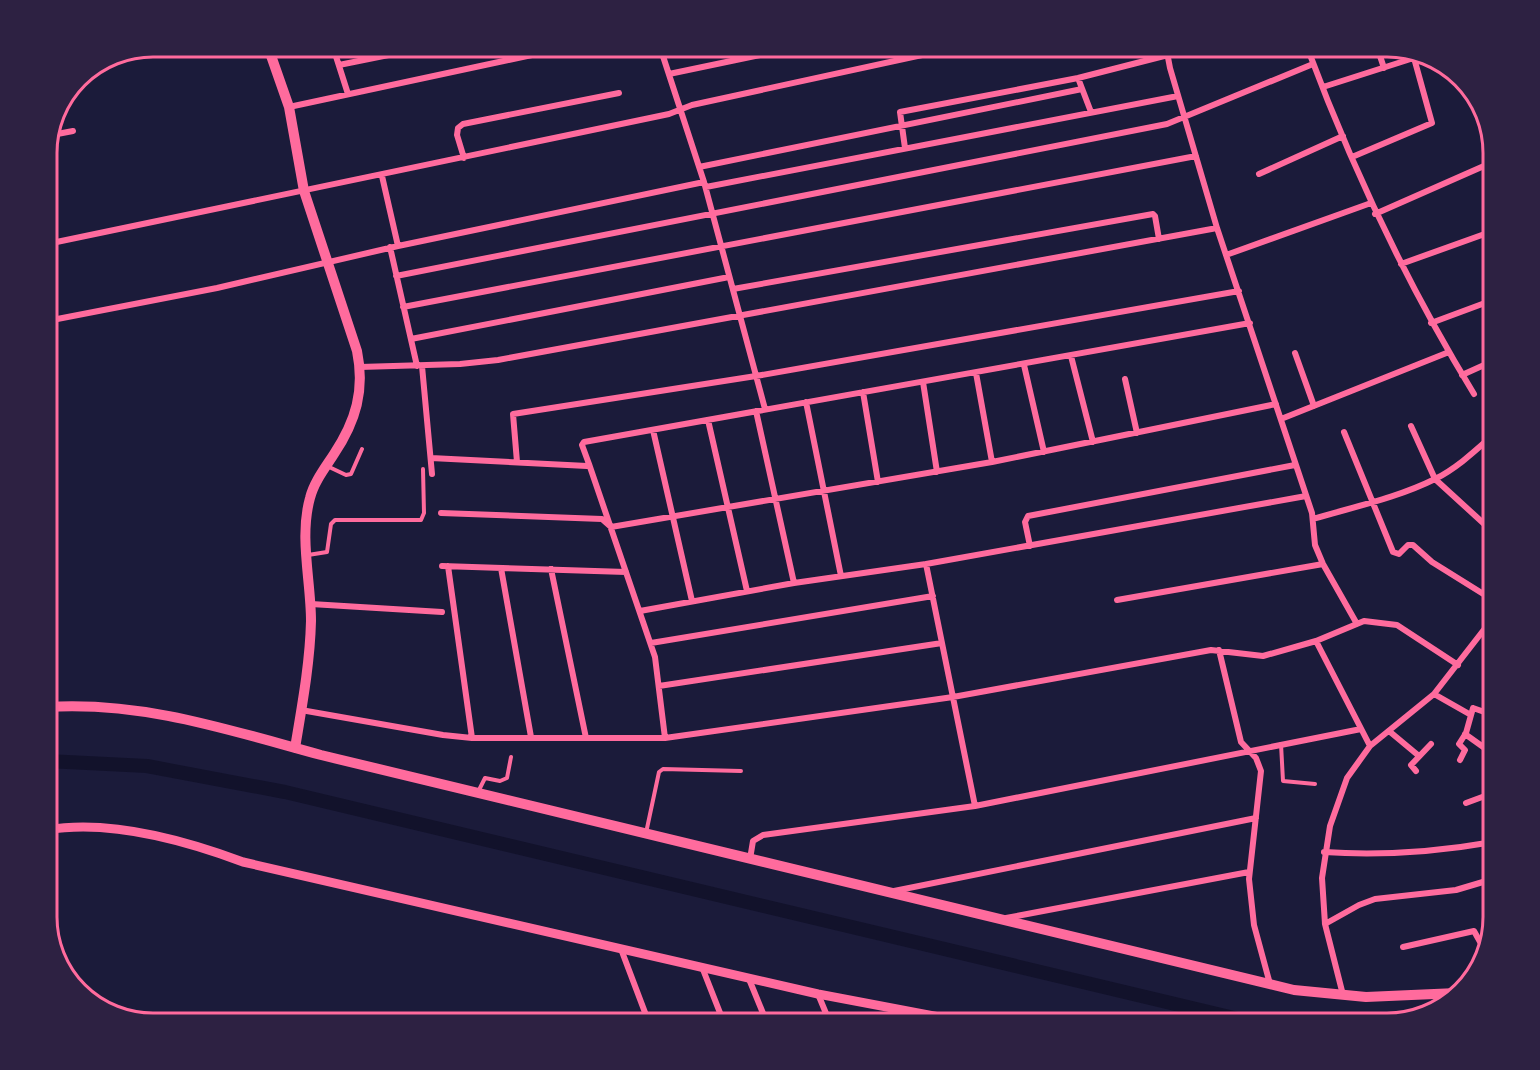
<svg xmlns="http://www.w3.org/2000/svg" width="1540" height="1070" font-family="'Varela Round',sans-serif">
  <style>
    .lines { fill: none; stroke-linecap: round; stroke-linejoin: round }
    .canal { stroke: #12122b; stroke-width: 14 }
    .service { stroke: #ff6b9d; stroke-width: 4 }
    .minor { stroke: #ff6b9d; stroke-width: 6 }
    .tertiary { stroke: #ff6b9d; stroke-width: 9 }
    .secondary { stroke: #ff6b9d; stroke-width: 10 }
    .rim { fill: none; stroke: #ff6b9d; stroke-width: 3 }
  </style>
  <rect width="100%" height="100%" fill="#1b1b3a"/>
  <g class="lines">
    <path class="canal" d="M 47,761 L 147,766 L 285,792 L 1255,1023"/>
    <path class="service" d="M 327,466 L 346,475 L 351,474 L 362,449
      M 308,555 L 327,552 L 331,524 L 335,520 L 421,520 L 424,513 L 423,469
      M 1281,744 L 1283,781 L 1315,784
      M 478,792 L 485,778 L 500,781 L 507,778 L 511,757
      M 646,833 L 659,772 L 663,769 L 741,771"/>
    <path class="minor" d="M 333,47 L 348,94
      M 660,47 L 704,182 L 765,409
      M 1166,47 L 1170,68 L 1217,228 L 1312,513 L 1315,545 L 1323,564 L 1357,624
      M 1307,47 C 1352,168 1407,284 1474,394
      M 1377,47 L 1384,68
      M 339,65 L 428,47
      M 669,74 L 798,47
      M 1078,78 L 1091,112
      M 1323,87 L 1420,56
      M 1472,94 L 1493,161
      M 289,107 L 569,47
      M 52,135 L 73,131
      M 905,148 L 900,112 L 1078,78 L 1168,55
      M 1352,157 L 1432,123 L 1414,58
      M 464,158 L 457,135 L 458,128 L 463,124 L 619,93
      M 699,167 L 1082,89
      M 1259,174 L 1343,136
      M 382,176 L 398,246
      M 706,187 L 1178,96
      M 1375,214 L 1493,162
      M 47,244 L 669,114 L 692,105 L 959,47
      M 390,247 L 417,366
      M 1226,255 L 1371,203
      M 1401,264 L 1493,231
      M 396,276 L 1167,124 L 1313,64
      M 733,289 L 1153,214 L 1155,216 L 1159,239
      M 403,307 L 1196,156
      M 47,321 L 217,288 L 398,246 L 704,182
      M 1431,323 L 1493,300
      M 411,339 L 729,277
      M 1295,353 L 1314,406
      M 1071,356 L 1093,442
      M 1024,365 L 1044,452
      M 422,366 L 432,474
      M 360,367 L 460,364 L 498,360 L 1217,228
      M 976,373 L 992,462
      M 1462,375 L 1493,361
      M 1125,379 L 1137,433
      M 923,382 L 937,472
      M 863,392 L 878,482
      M 806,402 L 841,576
      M 756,411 L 794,583
      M 1281,419 L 1449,352
      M 708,420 L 747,591
      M 1411,426 L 1435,479 L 1493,532
      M 653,430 L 692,601
      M 1344,432 L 1393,552 L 1399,554 L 1408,545 L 1413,545 L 1432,562 L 1493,600
      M 431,458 L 587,466 L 589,464 L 582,445 L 584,442 L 1250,323
      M 517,462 L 513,414 L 756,376 L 1239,291
      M 589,464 L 655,657 L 665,738
      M 441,513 L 602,519 L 611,527 L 992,462 L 1276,404
      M 1313,519 C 1353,507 1397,498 1435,479 C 1457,468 1475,451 1493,435
      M 1030,546 L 1025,522 L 1028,516 L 1295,465
      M 926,564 L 975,806
      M 442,566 L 626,572
      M 448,566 L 472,738
      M 501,568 L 531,737
      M 551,569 L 586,738
      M 1117,600 L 1323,564
      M 311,604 L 442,612
      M 640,611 L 794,583 L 926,564 L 1306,496
      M 1316,641 L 1370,746
      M 651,643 L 933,596
      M 1219,650 L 1241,742 L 1256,758 L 1261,771 L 1249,879 L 1254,925 L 1270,984
      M 659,686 L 942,643
      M 1434,694 L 1471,715
      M 301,710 L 443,735 L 472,738 L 665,738 L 953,697 L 1211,650 L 1263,656 L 1316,641 L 1364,621 L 1397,625 L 1458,665
      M 1389,731 L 1419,756
      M 1465,734 L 1493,754
      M 1460,760 L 1465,750 L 1459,744 L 1466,733 L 1473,708 L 1493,715
      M 1416,771 L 1411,765 L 1431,744
      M 1466,803 L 1493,793
      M 1324,852 C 1382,856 1436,852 1493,842
      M 750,859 L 753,841 L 763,835 L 975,806 L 1361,729
      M 894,891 L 1256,818
      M 1006,918 L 1249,872
      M 1325,924 L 1359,905 L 1375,899 L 1456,890 L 1493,879
      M 1403,947 L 1474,931 L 1484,949
      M 621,949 L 649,1023
      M 702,967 L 724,1023
      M 749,979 L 767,1023
      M 818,994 L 830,1023
      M 1343,995 L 1325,924 L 1322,878 L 1330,826 L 1347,778 L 1370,746 L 1434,694 L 1493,618"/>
    <path class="tertiary" d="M 47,830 C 110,819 184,840 243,862 L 818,994 L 971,1023"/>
    <path class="secondary" d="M 268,47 L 289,107 L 304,191 L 357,351 C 365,390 356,421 334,454 C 325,468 314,482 310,498 C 299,537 311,581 311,621 C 310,663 302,706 295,748
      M 47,707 C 143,701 229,730 321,755 L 1294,990 L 1366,997 L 1457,993"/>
  </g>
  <path d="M0 0H1540V1070H0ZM153 57H1387A96 96 0 0 1 1483 153V917A96 96 0 0 1 1387 1013H153A96 96 0 0 1 57 917V153A96 96 0 0 1 153 57Z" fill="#2d2142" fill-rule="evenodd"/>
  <path class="rim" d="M153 57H1387A96 96 0 0 1 1483 153V917A96 96 0 0 1 1387 1013H153A96 96 0 0 1 57 917V153A96 96 0 0 1 153 57Z"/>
</svg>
